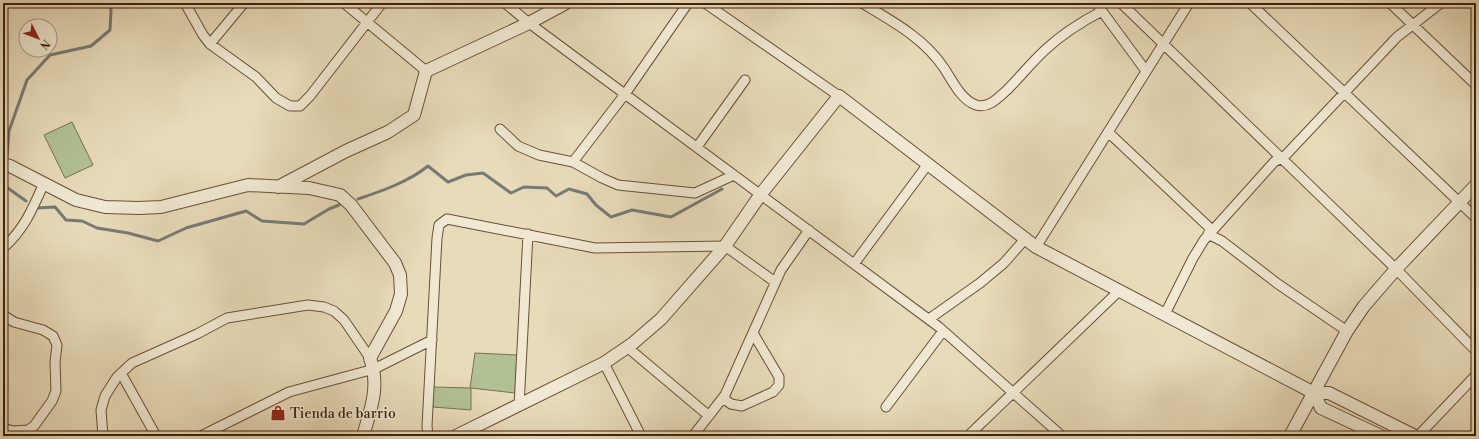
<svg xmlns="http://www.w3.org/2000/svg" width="1479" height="439" font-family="'Libre Bodoni',serif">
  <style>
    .green { fill: #b1c193; stroke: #78704f }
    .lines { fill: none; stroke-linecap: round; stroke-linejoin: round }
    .stream { stroke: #767b75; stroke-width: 3 }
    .minor-casing { stroke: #684f36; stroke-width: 11 }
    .tertiary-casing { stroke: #684f36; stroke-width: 14 }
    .minor { stroke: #f0e8d2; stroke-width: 9 }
    .tertiary { stroke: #f0e8d2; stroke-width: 12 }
    .labels { text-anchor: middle; stroke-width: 3; stroke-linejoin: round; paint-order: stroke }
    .poi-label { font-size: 14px; fill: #3e200b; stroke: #f0e8d2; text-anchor: start }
  </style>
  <rect width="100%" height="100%" fill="#e8dbb9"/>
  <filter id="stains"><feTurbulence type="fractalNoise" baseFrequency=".005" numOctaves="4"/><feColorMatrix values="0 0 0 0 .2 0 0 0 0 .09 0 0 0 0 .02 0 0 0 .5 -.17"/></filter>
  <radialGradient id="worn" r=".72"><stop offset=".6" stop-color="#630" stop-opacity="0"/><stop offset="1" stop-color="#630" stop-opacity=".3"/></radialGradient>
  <path class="green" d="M 72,122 L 93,165 L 65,178 L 44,135 Z
    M 475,353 L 517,355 L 515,393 L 471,388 L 471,410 L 433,407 L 433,387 L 470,388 Z"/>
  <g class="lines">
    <path class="stream" d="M 7,156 L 9,131 L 27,80 L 50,55 L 91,46 L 110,30 L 111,10 L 110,3
      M 5,186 L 6,174
      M 3,187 L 5,186 L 26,201
      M 358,199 C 382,191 408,182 428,166 L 448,182 L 466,175 L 483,173 L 511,193 L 524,187 L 547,188 L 556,196 L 569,189 L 587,194 L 596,205 L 611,217 L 632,210 L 671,217 L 722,189
      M 37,208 L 55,207 L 66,220 L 82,221 L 97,228 L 128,233 L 158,241 L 186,228 L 246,211 L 262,221 L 304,224 L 329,209 L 339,205"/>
    <g class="minor-casing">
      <path id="minor" d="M 185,3 L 203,35 L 210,44 L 256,77 L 276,98 L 290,106 L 300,106 L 310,96 L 382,3
        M 344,3 L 426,71
        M 505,3 L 529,23 L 939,327 L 1062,436
        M 705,3 L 839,96
        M 862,3 C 892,21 924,38 944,68 C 952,80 961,100 976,105 C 988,109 998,98 1007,90 C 1020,77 1031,63 1045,50 C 1062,34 1081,22 1102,11
        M 1096,3 L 1146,71
        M 1121,3 L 1396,269 L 1476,351
        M 1250,3 L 1476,218
        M 1390,3 L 1476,85
        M 210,44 L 244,3
        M 500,129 L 518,146 L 539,155 L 573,162 L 602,178 L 618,185 L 695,193 L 734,175
        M 1108,132 L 1212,230
        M 697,147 L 745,80
        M 573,162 L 625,94 L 688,3
        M 1208,234 L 1222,241 L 1278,284 L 1347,331
        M 1036,247 L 1189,3
        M 3,248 C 24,230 33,208 44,183
        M 854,264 L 928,164
        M 1165,314 L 1193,258 L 1204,240 L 1275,161 L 1282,159 L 1397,37 L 1441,3
        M 3,315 L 14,322 L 43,330 L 53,336 L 57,345 L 55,362 L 56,391 L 52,401 L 34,426 L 28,430 L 13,431 L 3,428
        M 929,319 L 980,283 L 1004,263 L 1025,239
        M 627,347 L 709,416
        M 604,363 L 641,436
        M 121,373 L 156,436
        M 723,398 L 731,404 L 742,406 L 773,392 L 779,385 L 779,377 L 753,333
        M 519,406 L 528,234
        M 886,407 L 943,331
        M 103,436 L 101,410 L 105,396 L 117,377 L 132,363 L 197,334 L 227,318 L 308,305 L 324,307 L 334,311 L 344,320 L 370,358
        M 201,436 L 289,392 L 374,369 L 432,340
        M 428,436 L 427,426 L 437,238 L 439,225 L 447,219 L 595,248 L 725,246 L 775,282
        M 693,436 L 725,395 L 781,270 L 809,230
        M 968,436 L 1120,290
        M 1418,436 L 1476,375"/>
    </g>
    <g class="tertiary-casing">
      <path id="tertiary" d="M 3,164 L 10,166 L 76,200 L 105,207 L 139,208 L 161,207 L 248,185 L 309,188 L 340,195 L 351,205 L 395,263 L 400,275 L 401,294 L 396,311 L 370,358 C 380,387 371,408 363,436
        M 278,187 L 346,151 L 388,132 L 414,115 L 426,71 L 529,23 L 566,3
        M 1314,393 L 1321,408 L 1381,436
        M 456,436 L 604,363 L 632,344 L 661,319 L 725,246 L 761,194 L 839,96 L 1036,247 L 1314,393 L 1329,393 L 1415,436
        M 1290,436 L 1347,331 L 1364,306 L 1396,269 L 1476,185"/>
    </g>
    <use href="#minor" class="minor"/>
    <use href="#tertiary" class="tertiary"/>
  </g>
  <defs>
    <g id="shop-bare" transform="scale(1.2)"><path d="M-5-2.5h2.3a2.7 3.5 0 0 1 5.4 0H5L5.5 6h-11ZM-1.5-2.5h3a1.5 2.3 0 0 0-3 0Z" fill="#8f2418" stroke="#f0e8d2" stroke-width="2.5" paint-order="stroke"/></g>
  </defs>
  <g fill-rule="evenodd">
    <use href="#shop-bare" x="278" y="413"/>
  </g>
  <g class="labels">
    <g class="poi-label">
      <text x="290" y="418">Tienda de barrio</text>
    </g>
  </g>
  <rect width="1479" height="439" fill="none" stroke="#e8dbb9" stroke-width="16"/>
  <rect x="4" y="4" width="1471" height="431" fill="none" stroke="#3e200b" stroke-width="2"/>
  <rect x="8" y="8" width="1463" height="423" fill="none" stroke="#3e200b"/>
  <g transform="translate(38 38) rotate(132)"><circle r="19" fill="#f0e8d2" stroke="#a99882"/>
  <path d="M0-3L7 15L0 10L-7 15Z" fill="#8f2418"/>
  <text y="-6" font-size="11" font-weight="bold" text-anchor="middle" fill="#3e200b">N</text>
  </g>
  <rect width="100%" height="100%" filter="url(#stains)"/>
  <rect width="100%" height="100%" fill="url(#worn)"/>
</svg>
